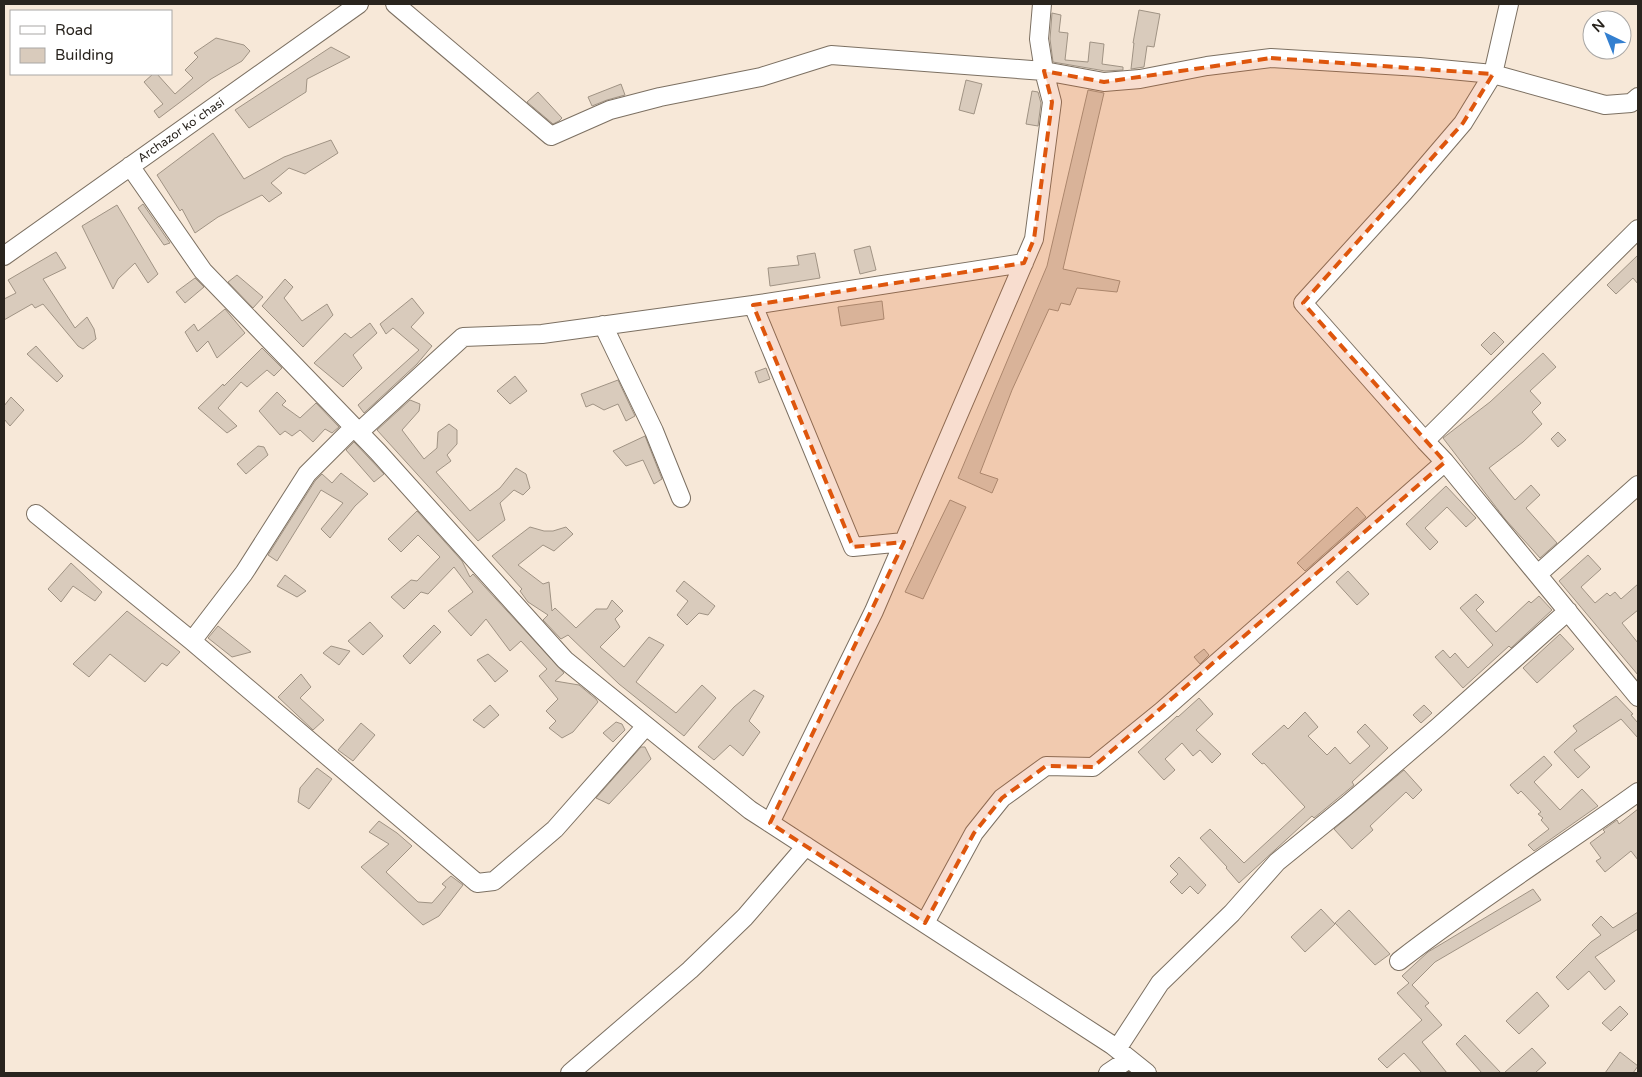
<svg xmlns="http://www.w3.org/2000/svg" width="1642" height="1077" font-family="'Varela Round',sans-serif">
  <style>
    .building { fill: #d9cbbc; stroke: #a09384 }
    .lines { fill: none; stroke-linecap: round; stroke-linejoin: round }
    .minor-casing { stroke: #7c7062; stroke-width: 20 }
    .minor { stroke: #fff; stroke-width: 18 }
    .marked { fill: #de560d; fill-opacity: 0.2; stroke: #de560d; stroke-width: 4; stroke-dasharray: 10 6; stroke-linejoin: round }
    .labels { text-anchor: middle; stroke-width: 4; stroke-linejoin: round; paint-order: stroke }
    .street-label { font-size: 12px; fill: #29241e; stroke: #fff }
  </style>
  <rect width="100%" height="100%" fill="#f7e8d8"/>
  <path class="building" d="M 1139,10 L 1160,14 L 1154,47 L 1147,46 L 1144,67 L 1131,69 L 1134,43 L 1133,43 Z
    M 1052,13 L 1061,15 L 1059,32 L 1068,33 L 1065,60 L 1088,62 L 1090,42 L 1104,44 L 1102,64 L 1123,67 L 1123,70 L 1105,71 L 1053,62 L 1050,39 Z
    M 216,38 L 244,45 L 250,51 L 242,61 L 211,79 L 159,118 L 154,111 L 163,104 L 144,82 L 153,74 L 157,74 L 175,94 L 193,78 L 185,70 L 198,57 L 194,53 Z
    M 331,47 L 350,57 L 307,79 L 306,92 L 249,128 L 235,110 Z
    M 966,80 L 982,84 L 974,114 L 959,110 Z
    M 621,84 L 625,95 L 607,100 L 592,106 L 588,97 Z
    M 1088,90 L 1104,93 L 1063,269 L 1120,281 L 1117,292 L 1077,288 L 1070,305 L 1061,303 L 1058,311 L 1049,309 L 1012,390 L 980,473 L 998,479 L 992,493 L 958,478 L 1047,266 Z
    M 1032,91 L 1038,92 L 1041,103 L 1038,126 L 1026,124 Z
    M 538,92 L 562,118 L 559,121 L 553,124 L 527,102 Z
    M 213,133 L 244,179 L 284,157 L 331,140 L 338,153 L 305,174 L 289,168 L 271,183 L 282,193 L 269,202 L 262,195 L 218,217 L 195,233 L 182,209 L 180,211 L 157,175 Z
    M 143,204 L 170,243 L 164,245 L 138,208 Z
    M 117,205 L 158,274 L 148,283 L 135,263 L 118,279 L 113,289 L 82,226 Z
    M 870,246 L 876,270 L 860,274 L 854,250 Z
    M 56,252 L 66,268 L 43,279 L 75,328 L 87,317 L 94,329 L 96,339 L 83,349 L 78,346 L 43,304 L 35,308 L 32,304 L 4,320 L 4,299 L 16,293 L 8,280 Z
    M 815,253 L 820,278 L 770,286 L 768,268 L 799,265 L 797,256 Z
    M 1638,255 L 1638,284 L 1633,278 L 1616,294 L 1607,285 Z
    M 237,275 L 263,297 L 253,308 L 228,282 Z
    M 195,278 L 204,287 L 185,303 L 176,292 Z
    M 285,279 L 293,287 L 284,298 L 302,321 L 327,304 L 333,315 L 303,347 L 262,306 Z
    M 412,298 L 424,313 L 411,327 L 432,346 L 417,364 L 364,413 L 358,405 L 419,350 L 393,328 L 386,334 L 380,324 Z
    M 882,301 L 884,319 L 841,326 L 838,307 Z
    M 225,309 L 245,333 L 217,358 L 208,341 L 197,352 L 185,332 L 194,324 L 198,331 Z
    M 370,323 L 377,333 L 353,355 L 362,368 L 343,387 L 314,363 L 345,333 L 351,338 Z
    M 1494,332 L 1504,342 L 1491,355 L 1481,345 Z
    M 36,346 L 63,376 L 57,382 L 27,354 Z
    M 262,348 L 282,368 L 274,376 L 267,370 L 247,387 L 241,382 L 218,408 L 237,426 L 227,433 L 198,408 L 223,384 L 224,386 Z
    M 1543,353 L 1556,367 L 1530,391 L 1541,403 L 1532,412 L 1542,424 L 1523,442 L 1489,468 L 1515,500 L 1531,485 L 1540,495 L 1526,508 L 1557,543 L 1540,558 L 1505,519 L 1443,438 L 1490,402 Z
    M 766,368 L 770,379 L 759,383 L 755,372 Z
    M 515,376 L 527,391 L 510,404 L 497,391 Z
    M 618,380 L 635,416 L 626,421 L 618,404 L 604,410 L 593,404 L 586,407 L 581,394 Z
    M 277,392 L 286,401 L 282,405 L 300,418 L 316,403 L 339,427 L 332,433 L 325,429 L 313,442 L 300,430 L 292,436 L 285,431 L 280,435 L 259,411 Z
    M 11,397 L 24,410 L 10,426 L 4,419 L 4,406 Z
    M 410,400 L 420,404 L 419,411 L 402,430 L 424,459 L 437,448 L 438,432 L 449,424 L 457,430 L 457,444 L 447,455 L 451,461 L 436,472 L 470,511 L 500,488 L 516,468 L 526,474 L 530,488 L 523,495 L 514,490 L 500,503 L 505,520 L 478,541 L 377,430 Z
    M 1558,432 L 1566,440 L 1558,447 L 1551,439 Z
    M 645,436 L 662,479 L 654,484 L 643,460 L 626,466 L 613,451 Z
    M 354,442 L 384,474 L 374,482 L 346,450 Z
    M 258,446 L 264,447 L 268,455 L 246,474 L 237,464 Z
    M 341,473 L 368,494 L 355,506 L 330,538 L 321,529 L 343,503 L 321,490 L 277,561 L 268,555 L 315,481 L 322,474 L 332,483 Z
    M 1446,486 L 1476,518 L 1466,527 L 1447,507 L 1425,528 L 1438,542 L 1430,550 L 1406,524 Z
    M 950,500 L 966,507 L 923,599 L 905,592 Z
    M 1357,507 L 1366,517 L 1305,571 L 1297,563 Z
    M 417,511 L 462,561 L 470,577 L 473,574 L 564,673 L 555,681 L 579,685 L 596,699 L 598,702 L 573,732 L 562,738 L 549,728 L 556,721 L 546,711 L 558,699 L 539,676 L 547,669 L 521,641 L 510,651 L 486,619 L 471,636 L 448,611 L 473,592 L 454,567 L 428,594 L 421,592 L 404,609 L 391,597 L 411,580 L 417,581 L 440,557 L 418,535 L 401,552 L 388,539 Z
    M 530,527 L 544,531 L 553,531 L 566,527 L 573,534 L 554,551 L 543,545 L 518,565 L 543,584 L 549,582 L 552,611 L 555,608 L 576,628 L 596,609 L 607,609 L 612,600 L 623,611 L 615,619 L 620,627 L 600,647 L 624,667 L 649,637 L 664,645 L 636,682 L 676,713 L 702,685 L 716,698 L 684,736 L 619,684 L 568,635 L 561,639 L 543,620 L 548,615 L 528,602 L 520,591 L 522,589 L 492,556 Z
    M 1588,555 L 1601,569 L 1581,587 L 1595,603 L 1607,593 L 1610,596 L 1615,592 L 1621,599 L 1638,584 L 1638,610 L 1622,623 L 1638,643 L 1638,675 L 1559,581 Z
    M 71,563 L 102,592 L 95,601 L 73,586 L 61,602 L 48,589 Z
    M 1348,571 L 1369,594 L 1357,605 L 1336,582 Z
    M 285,575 L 306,591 L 297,597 L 277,586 Z
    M 684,581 L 715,606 L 708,615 L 699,613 L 687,625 L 677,615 L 688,601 L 676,591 Z
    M 1476,594 L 1484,602 L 1476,610 L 1496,632 L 1529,601 L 1531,603 L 1539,596 L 1552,610 L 1511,648 L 1509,646 L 1463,688 L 1435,657 L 1443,650 L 1450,658 L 1455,653 L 1468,668 L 1493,645 L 1460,608 Z
    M 127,611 L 180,652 L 167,666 L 162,663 L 145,682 L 110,654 L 89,677 L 73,664 Z
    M 370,622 L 383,636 L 363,655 L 348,641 Z
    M 434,625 L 441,632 L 410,664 L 403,656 Z
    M 218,626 L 251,652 L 232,657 L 208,638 Z
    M 1560,634 L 1574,649 L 1537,683 L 1523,668 Z
    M 331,646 L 350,651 L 339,665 L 323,653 Z
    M 1204,649 L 1209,655 L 1200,664 L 1194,657 Z
    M 488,654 L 508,671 L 495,682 L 477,660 Z
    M 301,674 L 311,687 L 300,698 L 324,720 L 313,730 L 278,697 Z
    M 754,690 L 764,696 L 749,721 L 760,732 L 743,756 L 730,745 L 714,760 L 698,747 L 734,707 Z
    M 1616,696 L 1633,714 L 1631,715 L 1638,723 L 1638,738 L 1621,719 L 1574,750 L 1590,767 L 1578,778 L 1554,752 L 1577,731 L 1573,726 Z
    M 1199,698 L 1213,714 L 1196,730 L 1221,754 L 1212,763 L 1200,750 L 1193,756 L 1182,743 L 1165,759 L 1175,770 L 1164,780 L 1138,752 L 1177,716 L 1178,717 Z
    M 490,705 L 499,715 L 484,728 L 473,720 Z
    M 1424,705 L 1432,713 L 1421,723 L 1413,715 Z
    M 1305,712 L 1318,727 L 1308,736 L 1327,755 L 1335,747 L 1350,764 L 1370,746 L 1357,732 L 1365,724 L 1388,748 L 1352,782 L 1354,785 L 1314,818 L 1312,816 L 1239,883 L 1226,868 L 1227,867 L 1200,838 L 1210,829 L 1244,863 L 1305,807 L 1264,763 L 1262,764 L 1252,754 L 1284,725 L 1288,729 Z
    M 616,722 L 622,724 L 625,730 L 613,742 L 603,733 Z
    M 361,723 L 375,735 L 353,761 L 338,750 Z
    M 641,747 L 645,747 L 651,759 L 609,804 L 596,798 Z
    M 1544,756 L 1552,765 L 1534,782 L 1560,810 L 1582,789 L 1598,806 L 1534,851 L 1528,845 L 1549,829 L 1541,820 L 1543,818 L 1538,814 L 1541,812 L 1521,791 L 1518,794 L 1510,785 Z
    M 317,768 L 332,779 L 309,809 L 298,802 L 300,788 Z
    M 1404,770 L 1422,790 L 1413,799 L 1406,792 L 1370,826 L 1373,830 L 1352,849 L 1334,829 Z
    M 1638,809 L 1638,860 L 1631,851 L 1605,872 L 1596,861 L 1601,858 L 1590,843 L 1605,832 L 1603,830 L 1617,820 L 1619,824 Z
    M 379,821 L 397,833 L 412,846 L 386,872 L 418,902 L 432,903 L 446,887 L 442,884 L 451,876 L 463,885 L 439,916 L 423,925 L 361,867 L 389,844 L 369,832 Z
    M 1179,857 L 1206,885 L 1198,894 L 1190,886 L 1182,894 L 1170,882 L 1178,874 L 1170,866 Z
    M 1533,889 L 1541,900 L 1435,962 L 1412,985 L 1429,1003 L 1425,1006 L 1442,1025 L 1422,1042 L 1447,1073 L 1422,1073 L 1404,1053 L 1387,1068 L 1378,1059 L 1422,1020 L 1397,993 L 1409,983 L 1402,976 L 1428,952 Z
    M 1321,909 L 1335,924 L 1305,952 L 1291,937 Z
    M 1349,910 L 1390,954 L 1375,965 L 1335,923 Z
    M 1638,912 L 1638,929 L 1595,957 L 1615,981 L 1605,990 L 1589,971 L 1568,990 L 1556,977 L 1591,942 L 1601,935 L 1592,925 L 1601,916 L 1613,928 Z
    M 1537,992 L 1549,1006 L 1519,1034 L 1506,1021 Z
    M 1620,1006 L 1628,1014 L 1611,1031 L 1602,1023 Z
    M 1465,1035 L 1482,1053 L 1501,1073 L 1482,1073 L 1456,1044 Z
    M 1532,1048 L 1546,1063 L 1535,1073 L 1504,1073 Z
    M 1620,1052 L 1638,1066 L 1633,1073 L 1605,1073 Z"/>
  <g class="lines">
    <g class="minor-casing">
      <path id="minor" d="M 395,4 L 551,136 L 610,110 L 660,97 L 761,77 L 831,55 L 1044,71 L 1104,82 L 1140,79 L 1207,66 L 1271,58 L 1419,67 L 1493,74 L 1509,4
        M 1638,97 L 1631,103 L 1605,105 L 1493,74 L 1463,123 L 1404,192 L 1303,303 L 1425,441 L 1445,462 L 1638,697
        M 130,166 L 203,271 L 378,452 L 565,660 L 750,810 L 1112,1045 L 1147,1073
        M 4,256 L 359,4
        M 753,305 L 1024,263
        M 603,325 L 654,431 L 681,498
        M 359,432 L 463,337 L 542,334 L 753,305 L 853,547 L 904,542
        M 1425,441 L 1638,229
        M 36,514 L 192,641 L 477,883 L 494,881 L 555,829 L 646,726
        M 1538,574 L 1638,485
        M 192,641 L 244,573 L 307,474 L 354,427
        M 770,823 L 874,611 L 1034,239 L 1052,102 L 1044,71 L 1039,39 L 1042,4
        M 925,923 L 974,833 L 1002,798 L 1046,766 L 1093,767 L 1162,711 L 1445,462
        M 1399,961 C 1476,901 1559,849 1638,792
        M 1117,1049 L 1160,983 L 1232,913 L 1277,862 L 1346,806 L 1438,727 L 1568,611
        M 570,1073 L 690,970 L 745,917 L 806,846
        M 1108,1073 L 1129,1059"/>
    </g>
    <use href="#minor" class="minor"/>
  </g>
  <path class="marked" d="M 1271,58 L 1493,74 L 1463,123 L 1303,303 L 1445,462 L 1093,767 L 1046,766 L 1002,798 L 974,833 L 925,923 L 770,823 L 904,542 L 853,547 L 753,305 L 1024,263 L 1034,239 L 1052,102 L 1044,71 L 1104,82 Z"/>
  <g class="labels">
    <g class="street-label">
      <text transform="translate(181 130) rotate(-35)" y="4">Archazor koʻchasi</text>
    </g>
  </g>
  <rect width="1642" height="1077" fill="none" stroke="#29241e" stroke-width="10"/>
  <rect x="10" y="10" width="162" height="65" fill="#ffffff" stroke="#a9a7a5"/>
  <rect x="20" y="26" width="25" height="8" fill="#ffffff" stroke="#a9a7a5"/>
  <text x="55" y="35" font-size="15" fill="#29241e">Road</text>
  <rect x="20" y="48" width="25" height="15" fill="#d9cbbc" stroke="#a9a7a5"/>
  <text x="55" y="60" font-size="15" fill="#29241e">Building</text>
  <g transform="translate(1607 35) rotate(317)"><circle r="24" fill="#ffffff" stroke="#a9a7a5"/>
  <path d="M0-4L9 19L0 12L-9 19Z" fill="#337fd0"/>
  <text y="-8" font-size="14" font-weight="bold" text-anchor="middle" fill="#29241e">N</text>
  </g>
</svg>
